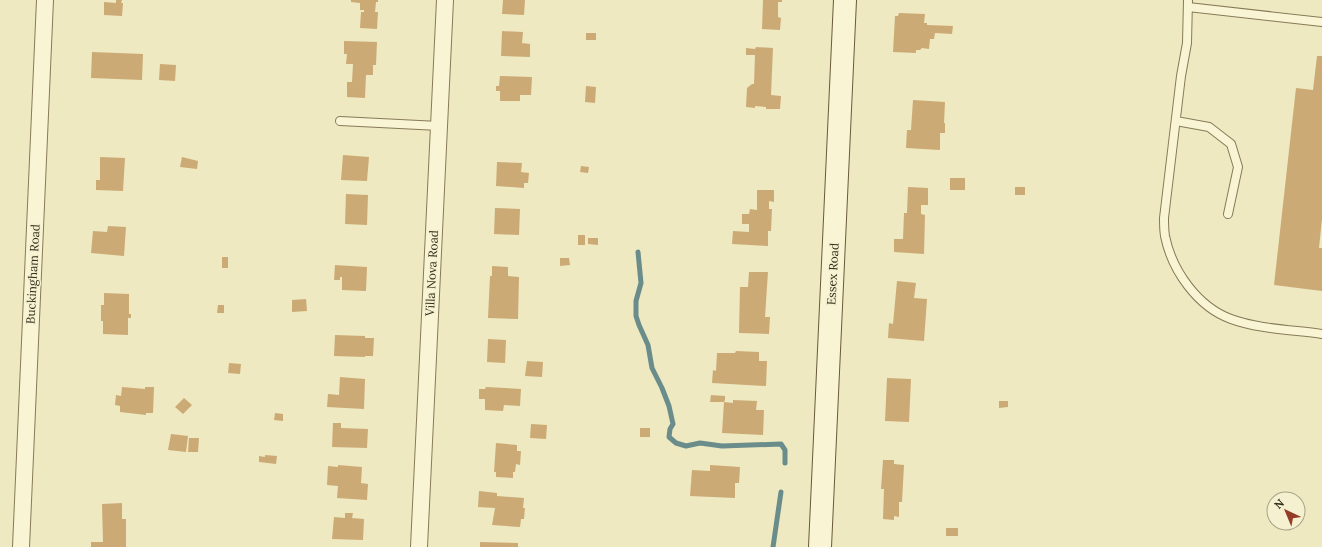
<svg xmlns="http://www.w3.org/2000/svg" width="1322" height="547" font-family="Lora,serif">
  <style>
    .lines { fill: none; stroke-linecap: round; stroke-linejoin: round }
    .stream { stroke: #6a8d8b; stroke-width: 5 }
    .building { fill: #ccaa76 }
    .lane-casing { stroke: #877a58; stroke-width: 10 }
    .street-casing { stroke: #877a58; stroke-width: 18 }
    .secondary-casing { stroke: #685a3b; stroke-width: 24 }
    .lane { stroke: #f9f4d3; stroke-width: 8 }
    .street { stroke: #f9f4d3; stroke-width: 16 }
    .secondary { stroke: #f9f4d3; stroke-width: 22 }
    .labels { text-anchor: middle; stroke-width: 3; stroke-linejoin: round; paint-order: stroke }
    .street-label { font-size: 12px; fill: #362e1d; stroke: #f5f1d0 }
  </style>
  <rect width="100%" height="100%" fill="#eee9c0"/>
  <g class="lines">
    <path class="stream" d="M 638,252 L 641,283 L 636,301 L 636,316 L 639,325 L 648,345 L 652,368 L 662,388 L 669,406 L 673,424 L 670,429 L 669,437 L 676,443 L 686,446 L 700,443 L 722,446 L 781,444 L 785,450 L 785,463
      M 773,547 L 781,492"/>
  </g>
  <path class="building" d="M 116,0 L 122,0 L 121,3 L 123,3 L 122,16 L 104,15 L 104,2 L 116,3 Z
    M 351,0 L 378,0 L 378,2 L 376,2 L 375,12 L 378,12 L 377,29 L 360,28 L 361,12 L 364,12 L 364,10 L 360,10 L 360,3 L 351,2 Z
    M 503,0 L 525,0 L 524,15 L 502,14 Z
    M 763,0 L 782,0 L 782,2 L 778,2 L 778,17 L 781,18 L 780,30 L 762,29 Z
    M 899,13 L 925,14 L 924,23 L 927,23 L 927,25 L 953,26 L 952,34 L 935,33 L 934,39 L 930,39 L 929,49 L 922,48 L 920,50 L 916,50 L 916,53 L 893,52 L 895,16 L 898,16 Z
    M 502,31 L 523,32 L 522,43 L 530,44 L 530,57 L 501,56 Z
    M 586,33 L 596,33 L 596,40 L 586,40 Z
    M 344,41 L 377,42 L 376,65 L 373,65 L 373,75 L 366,75 L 365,98 L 347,97 L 347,82 L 352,82 L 353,64 L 346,64 L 347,54 L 344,54 Z
    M 756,47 L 773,48 L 771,95 L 781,96 L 780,109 L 766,109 L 766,107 L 755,106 L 755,108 L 746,107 L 747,88 L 752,84 L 754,84 L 755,55 L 746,55 L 746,48 L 755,49 Z
    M 92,52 L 143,54 L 142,80 L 91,78 Z
    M 1317,56 L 1322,56 L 1322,219 L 1319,248 L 1322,248 L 1322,291 L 1274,285 L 1296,88 L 1313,90 Z
    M 160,64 L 176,65 L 175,81 L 159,80 Z
    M 500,76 L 532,77 L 531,95 L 520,95 L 520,101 L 500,101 L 500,91 L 496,91 L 496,86 L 499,86 Z
    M 586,86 L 596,87 L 595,103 L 585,102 Z
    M 913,100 L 945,102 L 944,123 L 945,123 L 945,133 L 940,133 L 940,150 L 906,148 L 907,130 L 911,130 Z
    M 343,155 L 369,157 L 367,181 L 341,180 Z
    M 100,157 L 125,158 L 123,191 L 96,190 L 96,180 L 100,180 Z
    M 182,157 L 198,161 L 197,169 L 180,167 Z
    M 497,162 L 522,163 L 521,172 L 529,173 L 528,183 L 524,183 L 524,188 L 496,186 Z
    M 581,166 L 589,167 L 588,173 L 580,172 Z
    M 950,178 L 965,178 L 965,190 L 950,190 Z
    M 908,187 L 928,188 L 928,205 L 921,205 L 921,214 L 925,215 L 924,254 L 894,252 L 894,239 L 903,239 L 904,213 L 907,213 Z
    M 1015,187 L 1025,187 L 1025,195 L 1015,195 Z
    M 757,190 L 774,190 L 774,202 L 769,201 L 769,209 L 772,209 L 771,231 L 768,231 L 768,246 L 732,244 L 733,231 L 749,232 L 749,224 L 742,224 L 742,214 L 749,214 L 750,209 L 757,210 Z
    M 346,194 L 368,195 L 367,225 L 345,224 Z
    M 495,208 L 520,209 L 519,235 L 494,234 Z
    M 108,226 L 126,227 L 124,256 L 91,253 L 93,231 L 107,232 Z
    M 578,235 L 585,235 L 585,245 L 578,245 Z
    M 588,238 L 598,238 L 598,245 L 588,244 Z
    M 222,257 L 228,257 L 228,268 L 222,268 Z
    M 560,258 L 569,258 L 570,265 L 560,266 Z
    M 335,265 L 367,267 L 366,291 L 342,290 L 342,277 L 340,277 L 340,280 L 334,280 Z
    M 492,266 L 508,267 L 508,276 L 519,277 L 518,319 L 488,318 L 490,276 L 492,276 Z
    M 749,272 L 768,272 L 765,317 L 770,317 L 769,334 L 739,333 L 740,287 L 748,287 Z
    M 897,281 L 916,283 L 914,298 L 927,299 L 924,341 L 888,338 L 889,323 L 893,324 Z
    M 104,293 L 129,294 L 129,314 L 131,314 L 131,318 L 128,318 L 128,335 L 103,334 L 103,321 L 101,321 L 101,305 L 104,305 Z
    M 306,299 L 307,311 L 292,312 L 292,300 Z
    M 218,305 L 224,305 L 224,313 L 217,313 Z
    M 335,335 L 365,336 L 365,338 L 374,338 L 373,356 L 365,356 L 365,357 L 334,356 Z
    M 488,339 L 506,340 L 505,363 L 487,362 Z
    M 736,351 L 759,352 L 759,361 L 767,361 L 766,386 L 712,383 L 713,370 L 716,371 L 717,353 L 735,353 Z
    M 527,361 L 543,362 L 542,377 L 525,376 Z
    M 229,363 L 241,364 L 240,374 L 228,373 Z
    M 340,377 L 365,379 L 364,409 L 327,407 L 328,394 L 339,395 Z
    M 887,378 L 911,379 L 909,422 L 885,421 Z
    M 122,387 L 145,389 L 145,387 L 154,387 L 153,413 L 146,413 L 146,415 L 120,412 L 120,406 L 115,405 L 116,395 L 121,396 Z
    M 486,387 L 521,389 L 520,406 L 504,405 L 503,411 L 485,410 L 485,399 L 479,399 L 479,389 L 485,389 Z
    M 711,395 L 725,396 L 725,400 L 724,402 L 710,402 Z
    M 184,398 L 192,405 L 183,414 L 175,407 Z
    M 733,400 L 757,401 L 756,410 L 764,410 L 763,435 L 722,433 L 724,402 L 733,403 Z
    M 999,401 L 1008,401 L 1008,407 L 999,408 Z
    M 275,413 L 283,414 L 283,421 L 274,420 Z
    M 333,423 L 341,423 L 341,428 L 368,429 L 367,448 L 332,447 Z
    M 531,424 L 547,425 L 546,439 L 530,438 Z
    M 640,428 L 650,428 L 650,437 L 640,437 Z
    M 171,434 L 188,436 L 186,452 L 168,450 Z
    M 189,438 L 199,438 L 198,452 L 188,452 Z
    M 496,443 L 517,445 L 517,451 L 521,451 L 520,465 L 516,464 L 515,472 L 513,472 L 513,478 L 496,477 L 496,472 L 494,472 Z
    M 265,455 L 277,456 L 276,464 L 259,462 L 259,456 L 265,457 Z
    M 883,460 L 894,460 L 894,464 L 904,465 L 902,502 L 899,502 L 899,517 L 894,516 L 894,520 L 883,519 L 884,489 L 881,489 Z
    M 338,465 L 362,467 L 361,483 L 368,484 L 367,500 L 337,498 L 338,486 L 327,485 L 328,466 L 338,467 Z
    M 710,465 L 740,467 L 739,483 L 735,483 L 735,498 L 690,496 L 692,470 L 710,471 Z
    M 479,491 L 497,493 L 497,496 L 524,498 L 523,508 L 525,508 L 524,519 L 521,519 L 520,527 L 492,525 L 495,508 L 478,507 Z
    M 122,503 L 122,519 L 126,519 L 126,547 L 91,547 L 91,542 L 103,542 L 102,504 Z
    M 345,513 L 353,513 L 352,518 L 364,519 L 363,540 L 332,539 L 334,517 L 345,518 Z
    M 946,528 L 958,528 L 958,536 L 946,536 Z
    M 480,542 L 518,543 L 518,547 L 480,547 Z"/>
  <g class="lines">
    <g class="lane-casing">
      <path id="lane" d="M 1188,0 L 1187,43 L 1181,76 L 1164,218 C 1164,224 1164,230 1165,236 C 1172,271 1198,307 1231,319 C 1258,329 1294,330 1322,334
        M 1188,7 L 1322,22
        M 340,121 L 439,126
        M 1176,121 L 1209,127 L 1231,144 L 1238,167 L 1228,214"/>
    </g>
    <g class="street-casing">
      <path id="street" d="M 21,547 L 45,0
        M 419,547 L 445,0"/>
    </g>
    <g class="secondary-casing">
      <path id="secondary" d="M 820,547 L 845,0"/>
    </g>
    <use href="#lane" class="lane"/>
    <use href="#street" class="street"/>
    <use href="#secondary" class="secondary"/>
  </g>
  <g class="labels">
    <g class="street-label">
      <text transform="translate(432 273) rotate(-87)" y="4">Villa Nova Road</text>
      <text transform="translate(33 274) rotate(-87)" y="4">Buckingham Road</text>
      <text transform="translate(833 274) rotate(-87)" y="4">Essex Road</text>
    </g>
  </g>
  <g transform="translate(1286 511) rotate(316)"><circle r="19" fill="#f5f1d0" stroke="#a9a388"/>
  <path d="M0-3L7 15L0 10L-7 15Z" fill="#953c28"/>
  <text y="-6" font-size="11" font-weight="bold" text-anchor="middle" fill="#362e1d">N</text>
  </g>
</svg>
